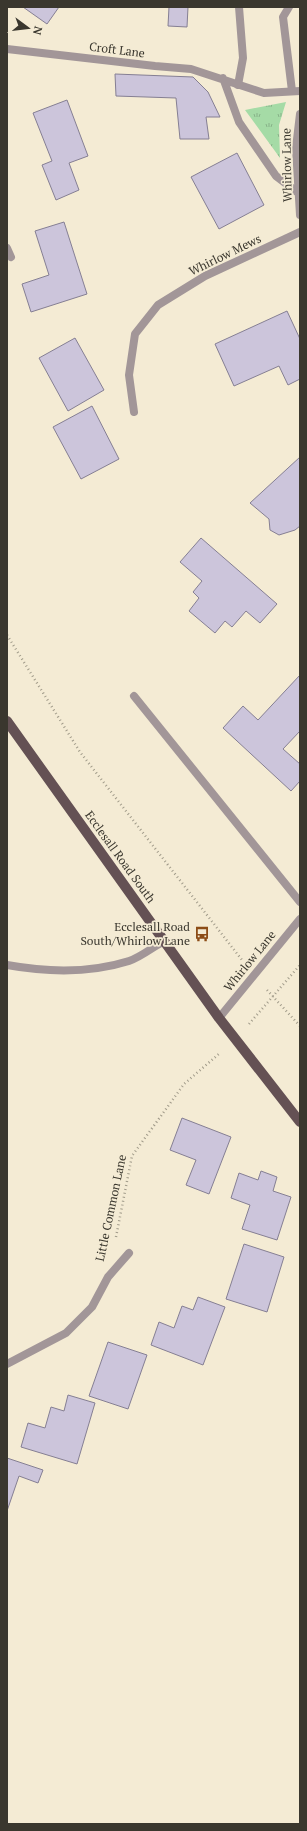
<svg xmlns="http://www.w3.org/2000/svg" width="307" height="1831" font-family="'PT Serif',serif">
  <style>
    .grass { fill: url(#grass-tufts) }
    .building { fill: #ccc5db; stroke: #857f93 }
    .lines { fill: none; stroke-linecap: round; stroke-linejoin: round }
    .path { stroke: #a19b8a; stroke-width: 2.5; stroke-dasharray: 1 3; stroke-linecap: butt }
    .service { stroke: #a29698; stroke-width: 8 }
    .minor { stroke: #a29698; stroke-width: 8 }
    .primary { stroke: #645154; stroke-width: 10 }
    .labels { text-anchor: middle; stroke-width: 3.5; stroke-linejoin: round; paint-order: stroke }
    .street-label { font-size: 12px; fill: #3a372e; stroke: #f4ebd4 }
    .poi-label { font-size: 12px; fill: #3a372e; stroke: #f4ebd4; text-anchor: end }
  </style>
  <defs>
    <pattern id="grass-tufts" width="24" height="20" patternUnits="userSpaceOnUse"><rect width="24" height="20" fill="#a5dba6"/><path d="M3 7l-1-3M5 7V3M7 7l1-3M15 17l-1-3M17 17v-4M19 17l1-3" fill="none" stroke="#87b288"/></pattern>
  </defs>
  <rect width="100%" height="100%" fill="#f4ebd4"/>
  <path class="grass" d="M 286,102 L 279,125 L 280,158 L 245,110 Z"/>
  <path class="building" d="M 23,7 L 59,7 L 47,24 Z
    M 169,7 L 188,7 L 187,27 L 168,26 Z
    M 115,74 L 193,77 L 208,92 L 220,117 L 206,117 L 209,139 L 180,139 L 176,98 L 116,96 Z
    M 67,100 L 88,156 L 69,163 L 79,190 L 56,200 L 42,165 L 52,161 L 33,113 Z
    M 237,153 L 264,205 L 219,229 L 191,177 Z
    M 64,222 L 87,294 L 31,312 L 22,284 L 49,275 L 35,231 Z
    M 287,311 L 300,339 L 300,379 L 288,385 L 279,366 L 234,386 L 215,344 Z
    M 75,338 L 104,390 L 68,411 L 39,358 Z
    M 92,406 L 119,459 L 81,479 L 53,427 Z
    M 300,457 L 300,526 L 295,530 L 279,535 L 270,530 L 269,519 L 250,503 Z
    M 201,538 L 277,604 L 260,623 L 246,611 L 232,627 L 225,621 L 215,633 L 189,611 L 199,598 L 193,592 L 202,581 L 180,562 Z
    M 300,675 L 300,731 L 283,749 L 300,764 L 300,781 L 291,791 L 223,728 L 243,706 L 258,720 Z
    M 182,1118 L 231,1137 L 209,1194 L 186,1185 L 196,1160 L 170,1150 Z
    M 261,1171 L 277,1177 L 273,1191 L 291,1197 L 277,1240 L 242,1229 L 250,1205 L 231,1198 L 239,1173 L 258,1180 Z
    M 244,1244 L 284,1257 L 267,1312 L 226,1299 Z
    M 198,1297 L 225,1307 L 203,1365 L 151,1345 L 159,1322 L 174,1328 L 182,1306 L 193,1310 Z
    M 108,1342 L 147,1355 L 128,1409 L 89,1396 Z
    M 68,1395 L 95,1403 L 77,1464 L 21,1447 L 28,1423 L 45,1428 L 51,1407 L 64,1411 Z
    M 7,1458 L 43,1470 L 38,1483 L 19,1476 L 7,1511 Z"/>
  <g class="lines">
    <path class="path" d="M 7,635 L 80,752 L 242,960
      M 267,990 L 300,1026
      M 249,1024 L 300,965
      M 116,1237 L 132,1156 L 184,1084 L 220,1053"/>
    <path class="service" d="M 289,7 L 283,17 L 292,91
      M 238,85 L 243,58 L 239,7
      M 134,412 L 129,375 L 135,334 L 158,305 L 205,276 L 300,232
      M 134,696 L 300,902
      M 7,965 C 46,972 91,973 129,961 C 141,957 153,947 164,941"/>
    <path class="minor" d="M 7,49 L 155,66 L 191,69 L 264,93 L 300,91
      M 223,78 L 239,122 L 276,176 L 297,192
      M 300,114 L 296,148 L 300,215
      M 7,248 L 11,257
      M 219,1018 L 300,919
      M 7,1364 L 66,1333 L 92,1307 L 108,1277 L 129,1253"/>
    <path class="primary" d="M 7,721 L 219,1018 L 300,1122"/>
  </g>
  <defs>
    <g id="bus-bare" transform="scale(1.2)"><path d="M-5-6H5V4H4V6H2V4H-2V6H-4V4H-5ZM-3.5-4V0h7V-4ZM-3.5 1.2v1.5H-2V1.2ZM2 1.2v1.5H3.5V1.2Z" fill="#8c4c16" stroke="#f4ebd4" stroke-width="2.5" paint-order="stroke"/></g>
  </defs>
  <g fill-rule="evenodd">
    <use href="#bus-bare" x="202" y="934"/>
  </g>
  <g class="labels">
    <g class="street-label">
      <text transform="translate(117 50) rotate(7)" y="4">Croft Lane</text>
      <text transform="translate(287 165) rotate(-91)" y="4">Whirlow Lane</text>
      <text transform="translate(225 255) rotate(-26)" y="4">Whirlow Mews</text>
      <text transform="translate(120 857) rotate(54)" y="4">Ecclesall Road South</text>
      <text transform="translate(250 961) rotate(-51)" y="4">Whirlow Lane</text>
      <text transform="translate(111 1208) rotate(-78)" y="4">Little Common Lane</text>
    </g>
    <g class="poi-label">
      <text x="190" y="931">Ecclesall Road<tspan x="190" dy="14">South/Whirlow Lane</tspan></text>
    </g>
  </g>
  <rect width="307" height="1831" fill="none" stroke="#3a372e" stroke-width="16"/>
  <g transform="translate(28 28) rotate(105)" stroke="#f4ebd4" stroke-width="3" paint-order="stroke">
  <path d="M0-3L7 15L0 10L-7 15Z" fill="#3a372e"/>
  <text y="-6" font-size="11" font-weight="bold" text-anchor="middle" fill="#3a372e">N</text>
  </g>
</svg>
